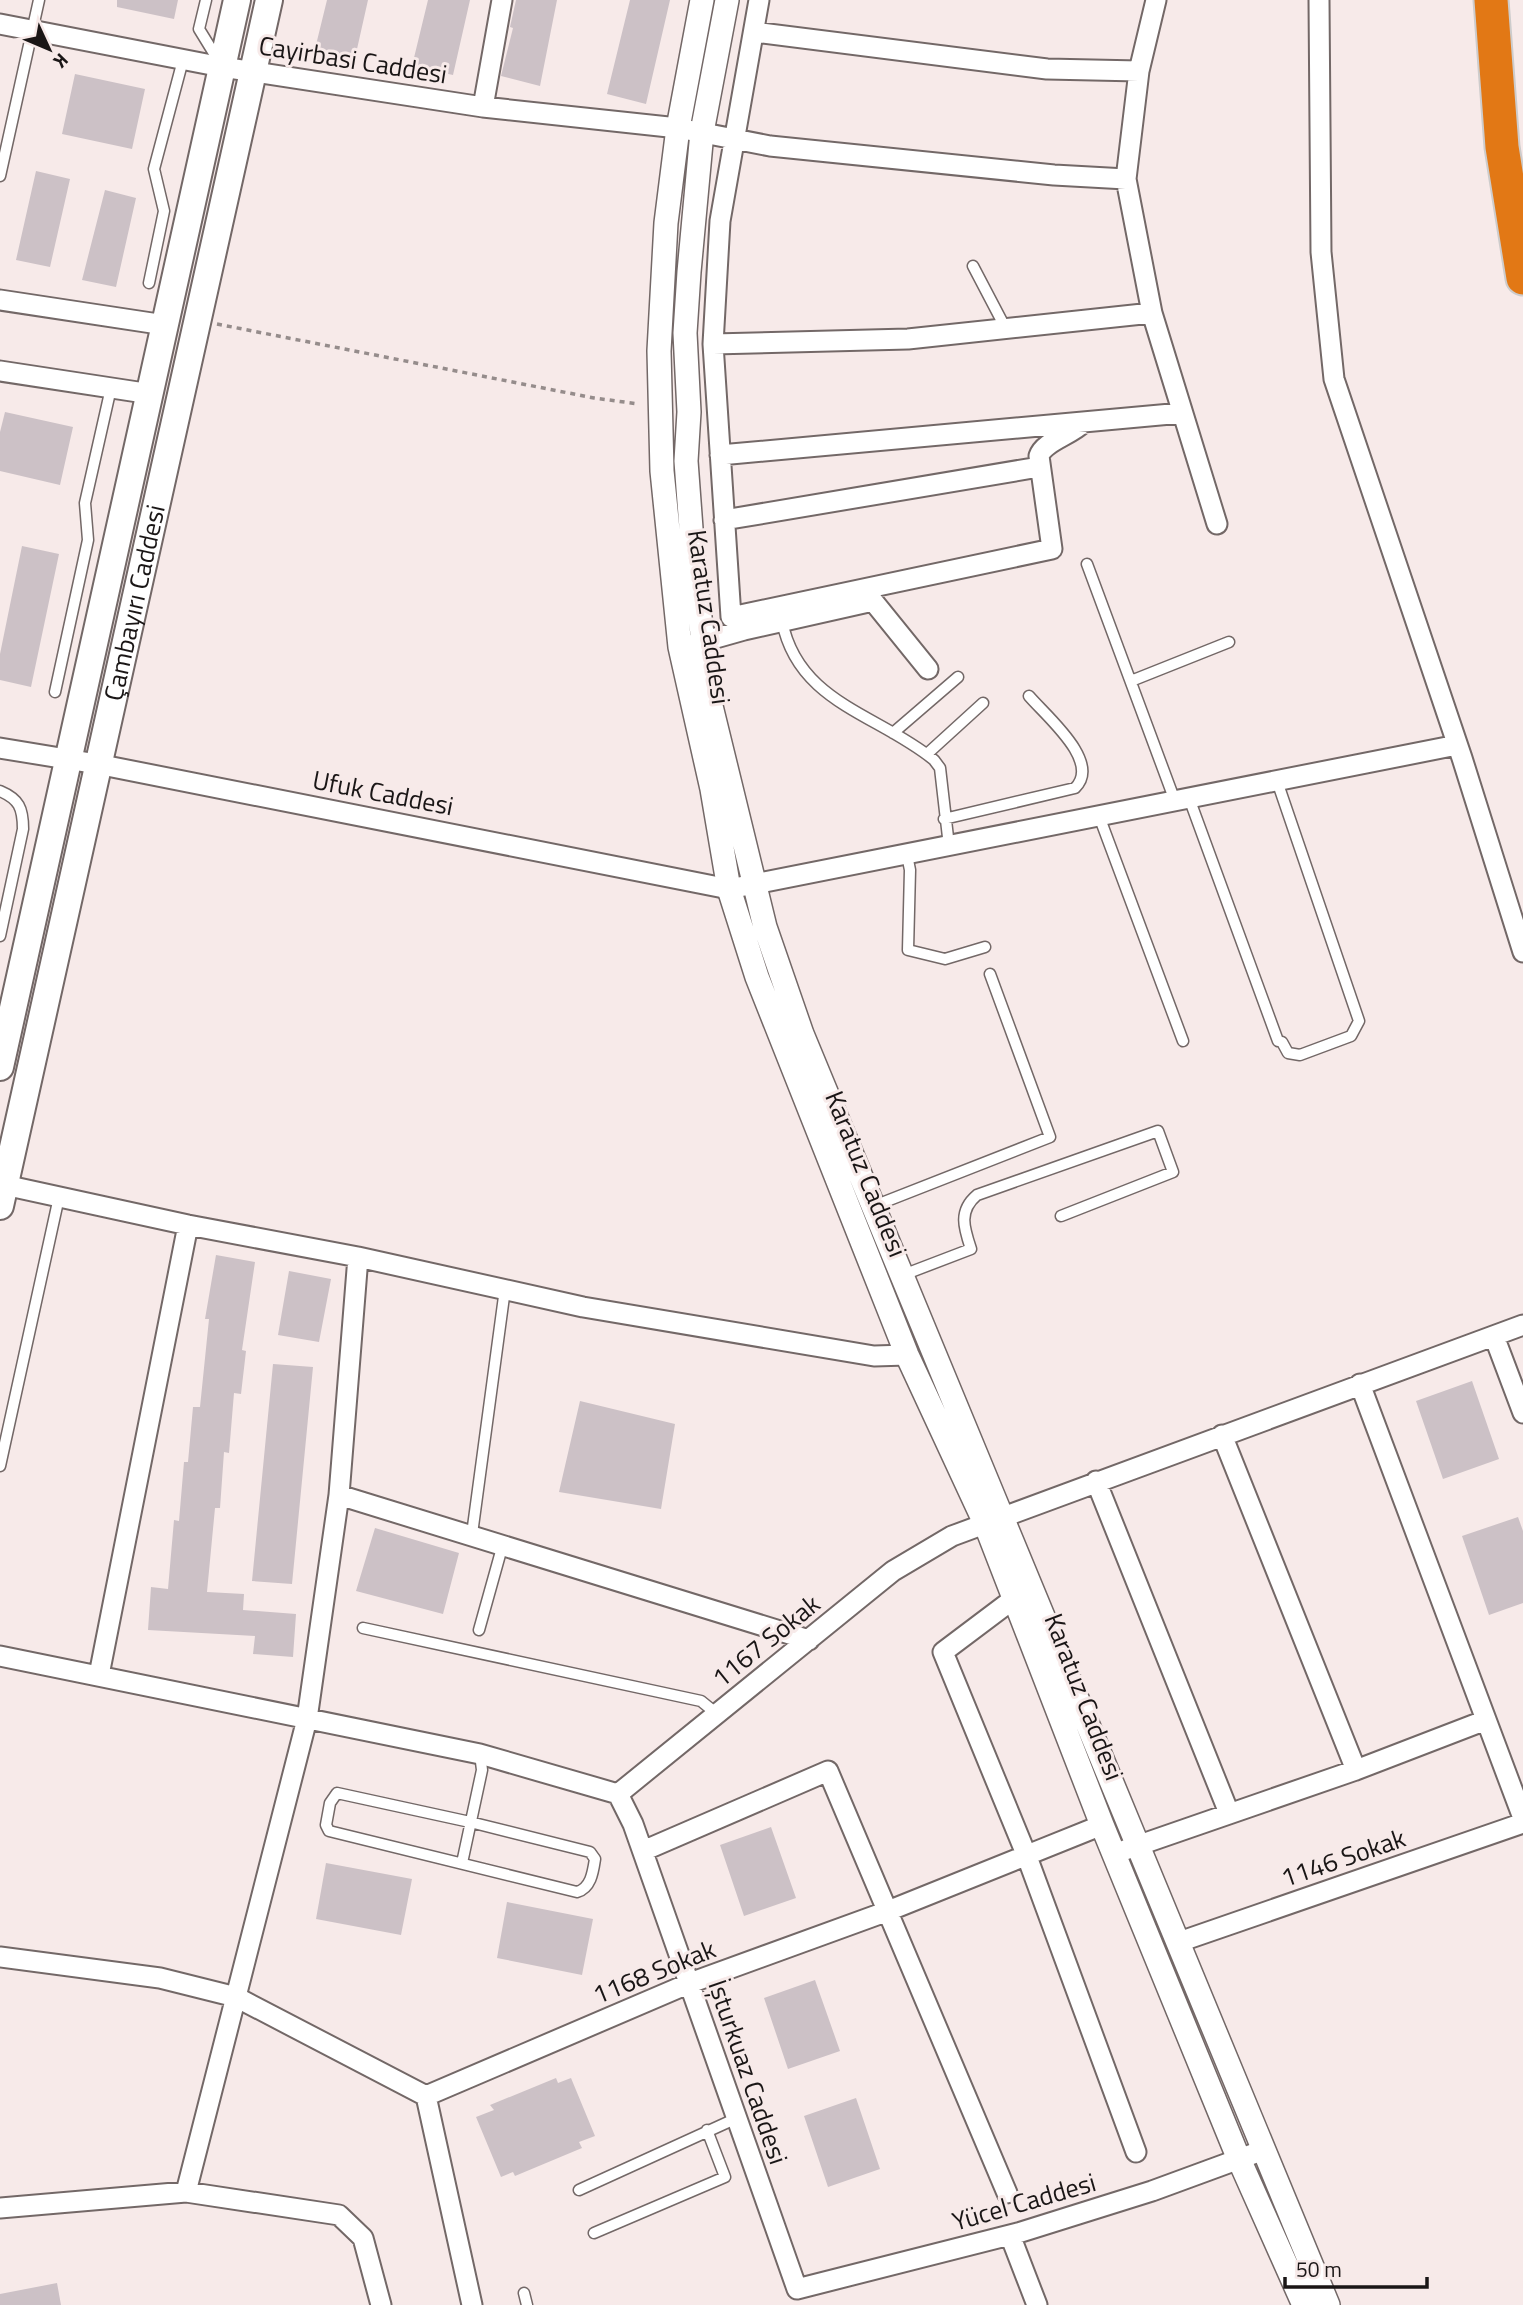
<svg xmlns="http://www.w3.org/2000/svg" width="1523" height="2305" font-family="'Titillium Web',sans-serif">
  <style>
    .building { fill: #ccc1c6 }
    .lines { fill: none; stroke-linecap: round; stroke-linejoin: round }
    .service-casing { stroke: #736867; stroke-width: 13 }
    .minor-casing { stroke: #736867; stroke-width: 23 }
    .tertiary-casing { stroke: #736867; stroke-width: 26 }
    .secondary-casing { stroke: #736867; stroke-width: 30 }
    .motorway-casing { stroke: #cdcccc; stroke-width: 37 }
    .path { stroke: #958c8b; stroke-width: 3.5; stroke-dasharray: 5 5; stroke-linecap: butt }
    .service { stroke: #fff; stroke-width: 10 }
    .minor { stroke: #fff; stroke-width: 19 }
    .tertiary { stroke: #fff; stroke-width: 23 }
    .secondary { stroke: #fff; stroke-width: 26 }
    .motorway { stroke: #e27815; stroke-width: 33 }
    .labels { text-anchor: middle; stroke-width: 6; stroke-linejoin: round; paint-order: stroke }
    .street-label { font-size: 26px; fill: #1a1616; stroke: #f7eae9 }
  </style>
  <rect width="100%" height="100%" fill="#f7eae9"/>
  <path class="building" d="M 117,0 L 178,0 L 174,19 L 117,7 Z
    M 327,0 L 368,0 L 355,58 L 315,49 Z
    M 428,0 L 470,0 L 453,75 L 412,66 Z
    M 516,0 L 557,0 L 540,86 L 501,76 L 513,28 L 510,27 Z
    M 630,0 L 670,0 L 646,104 L 607,94 Z
    M 75,74 L 145,89 L 132,149 L 62,134 Z
    M 36,171 L 70,179 L 50,267 L 16,260 Z
    M 105,190 L 136,198 L 116,287 L 82,280 Z
    M 5,412 L 73,427 L 60,485 L 0,471 L 0,432 Z
    M 22,546 L 59,554 L 31,687 L 0,680 L 0,654 Z
    M 216,1255 L 255,1262 L 242,1350 L 246,1351 L 241,1394 L 234,1393 L 229,1453 L 224,1452 L 220,1508 L 215,1508 L 207,1592 L 244,1594 L 243,1610 L 296,1614 L 293,1657 L 253,1654 L 255,1636 L 148,1630 L 151,1587 L 168,1589 L 174,1520 L 179,1521 L 184,1462 L 188,1462 L 193,1407 L 200,1407 L 209,1319 L 205,1319 Z
    M 289,1271 L 331,1279 L 319,1342 L 278,1335 Z
    M 273,1364 L 313,1367 L 292,1584 L 252,1581 Z
    M 1472,1381 L 1499,1459 L 1443,1479 L 1416,1401 Z
    M 580,1401 L 675,1424 L 661,1509 L 559,1492 Z
    M 1518,1517 L 1523,1531 L 1523,1603 L 1489,1615 L 1462,1536 Z
    M 375,1528 L 459,1553 L 443,1614 L 356,1591 Z
    M 771,1827 L 796,1898 L 744,1916 L 720,1845 Z
    M 326,1863 L 412,1879 L 401,1935 L 316,1919 Z
    M 507,1902 L 593,1919 L 582,1975 L 497,1958 Z
    M 815,1980 L 840,2051 L 788,2069 L 764,1998 Z
    M 556,2078 L 558,2083 L 571,2078 L 595,2136 L 579,2142 L 582,2148 L 515,2176 L 513,2172 L 501,2177 L 476,2117 L 494,2110 L 490,2105 Z
    M 856,2098 L 880,2169 L 828,2187 L 804,2116 Z
    M 57,2283 L 61,2305 L 0,2305 L 0,2294 Z"/>
  <g class="lines">
    <g class="service-casing">
      <path id="service" d="M 206,0 L 199,29 L 218,60
        M 0,176 L 39,0
        M 973,266 L 1006,329
        M 149,283 L 164,211 L 154,169 L 183,60
        M 1087,564 L 1175,801
        M 782,621 C 798,703 878,714 934,760 L 940,768 L 949,846
        M 1131,681 L 1229,642
        M 55,692 L 88,540 L 85,503 L 111,388
        M 893,733 L 958,677
        M 927,754 L 983,703
        M 1277,781 L 1359,1021 L 1351,1036 L 1300,1055 L 1288,1053 L 1282,1042
        M 0,791 C 19,799 23,808 23,829 L 0,936
        M 1189,798 L 1278,1041
        M 1099,816 L 1183,1041
        M 944,819 L 1075,788 C 1102,762 1046,716 1029,696
        M 907,855 L 910,870 L 908,950 L 945,959 L 985,947
        M 874,1206 L 1050,1137 L 990,974
        M 903,1275 L 971,1249 C 964,1228 958,1211 977,1195 L 1158,1131 L 1173,1172 L 1061,1216
        M 0,1466 L 59,1197
        M 472,1534 L 505,1289
        M 363,1628 L 701,1701 L 717,1714
        M 479,1630 L 503,1544
        M 337,1793 L 470,1822 L 590,1852 L 595,1859 C 593,1872 591,1888 577,1892 L 329,1831 L 326,1825 L 330,1803 Z
        M 462,1863 L 482,1770 L 480,1754
        M 579,2190 L 737,2118
        M 594,2233 L 725,2177 L 707,2130
        M 524,2293 L 527,2305"/>
    </g>
    <g class="minor-casing">
      <path id="minor" d="M 759,0 L 720,221 L 713,344 L 731,617 L 1052,549 L 1039,456 C 1044,441 1070,436 1084,422
        M 1156,0 L 1139,71 L 1126,179 L 1152,313 L 1217,524
        M 1319,0 L 1321,252 L 1334,379 L 1462,758 L 1523,952
        M 0,24 L 222,67 L 483,107 L 678,128 L 770,146 L 1054,175 L 1126,179
        M 754,32 L 1047,69 L 1139,71
        M 483,107 L 502,0
        M 0,300 L 165,325
        M 713,344 L 908,339 L 1152,313
        M 0,371 L 151,394
        M 720,455 L 1182,413
        M 724,520 L 1039,467
        M 691,645 L 744,630 L 873,601 L 928,669
        M 0,748 L 97,764 L 729,889 L 1457,745
        M 0,1184 L 188,1225 L 358,1257 L 583,1307 L 874,1356 L 907,1355
        M 1494,1336 L 1523,1413
        M 1360,1384 L 1523,1818
        M 1222,1435 L 1356,1770
        M 1096,1481 L 1229,1813
        M 339,1495 L 809,1640
        M 1016,1597 L 943,1652 L 1026,1854 L 1136,2152
        M 0,1656 L 480,1754 L 618,1794
        M 99,1675 L 188,1225
        M 618,1794 L 893,1571 L 952,1536 L 1523,1325
        M 618,1794 L 633,1824 L 797,2289
        M 1125,1850 L 1356,1770 L 1486,1720
        M 643,1851 L 828,1771 L 1007,2193
        M 1179,1942 L 1523,1823
        M 0,1957 L 160,1978 L 236,1997 L 426,2096 L 690,1983 L 888,1911 L 1102,1825
        M 426,2096 L 472,2305
        M 186,2192 L 307,1719 L 339,1495 L 358,1257
        M 0,2208 L 186,2192 L 339,2215 L 363,2238 L 381,2305
        M 1010,2235 L 1037,2305
        M 797,2289 L 1018,2233 L 1152,2191 L 1261,2151"/>
    </g>
    <g class="tertiary-casing">
      <path id="tertiary" d="M 702,0 L 678,128 L 666,223 L 659,351 L 662,471 L 680,647 L 712,789 L 729,889 L 757,977 L 907,1355 L 985,1523 L 1102,1825 L 1238,2157 L 1304,2305
        M 727,0 L 702,132 L 689,272 L 685,333 L 689,412 L 686,461 L 694,569 L 711,706 L 765,927 L 802,1034 L 1328,2305"/>
    </g>
    <g class="secondary-casing">
      <g id="secondary">
        <path d="M 0,1067 L 237,0"/>
        <path id="s1" d="M 0,1206 L 269,0"/>
      </g>
    </g>
    <g class="motorway-casing">
      <path id="motorway" d="M 1491,0 L 1502,147 L 1523,278"/>
    </g>
    <path class="path" d="M 217,324 L 594,398 L 639,404"/>
    <use href="#service" class="service"/>
    <use href="#minor" class="minor"/>
    <use href="#tertiary" class="tertiary"/>
    <use href="#secondary" class="secondary"/>
    <use href="#motorway" class="motorway"/>
  </g>
  <g class="labels">
    <g class="street-label">
      <text transform="translate(353 60) rotate(9)" y="9">Cayirbasi Caddesi</text>
      <text dy="9" stroke="none"><textPath href="#s1" startOffset="618">Çambayırı Caddesi</textPath></text>
      <text transform="translate(709 617) rotate(82)" y="9">Karatuz Caddesi</text>
      <text transform="translate(383 793) rotate(11)" y="9">Ufuk Caddesi</text>
      <text transform="translate(866 1174) rotate(68)" y="9">Karatuz Caddesi</text>
      <text transform="translate(766 1641) rotate(-39)" y="9">1167 Sokak</text>
      <text transform="translate(1084 1697) rotate(69)" y="9">Karatuz Caddesi</text>
      <text transform="translate(1343 1858) rotate(-19)" y="9">1146 Sokak</text>
      <text transform="translate(654 1972) rotate(-22)" y="9">1168 Sokak</text>
      <text transform="translate(748 2072) rotate(71)" y="9">İşturkuaz Caddesi</text>
      <text transform="translate(1024 2202) rotate(-16)" y="9">Yücel Caddesi</text>
    </g>
  </g>
  <g transform="translate(49 49) rotate(134)" stroke="#f7eae9" stroke-width="5" paint-order="stroke">
  <path d="M0-5L12 26L0 18L-12 26Z" fill="#1a1616"/>
  <text y="-10" font-size="19" font-weight="bold" text-anchor="middle" fill="#1a1616">K</text>
  </g>
  <path d="M1285 2277v10h142v-10" fill="none" stroke="#1a1616" stroke-width="3.5"/>
  <text x="1296" y="2277" font-size="21" fill="#1a1616" stroke="#f7eae9" stroke-width="5" paint-order="stroke">50 m</text>
</svg>
